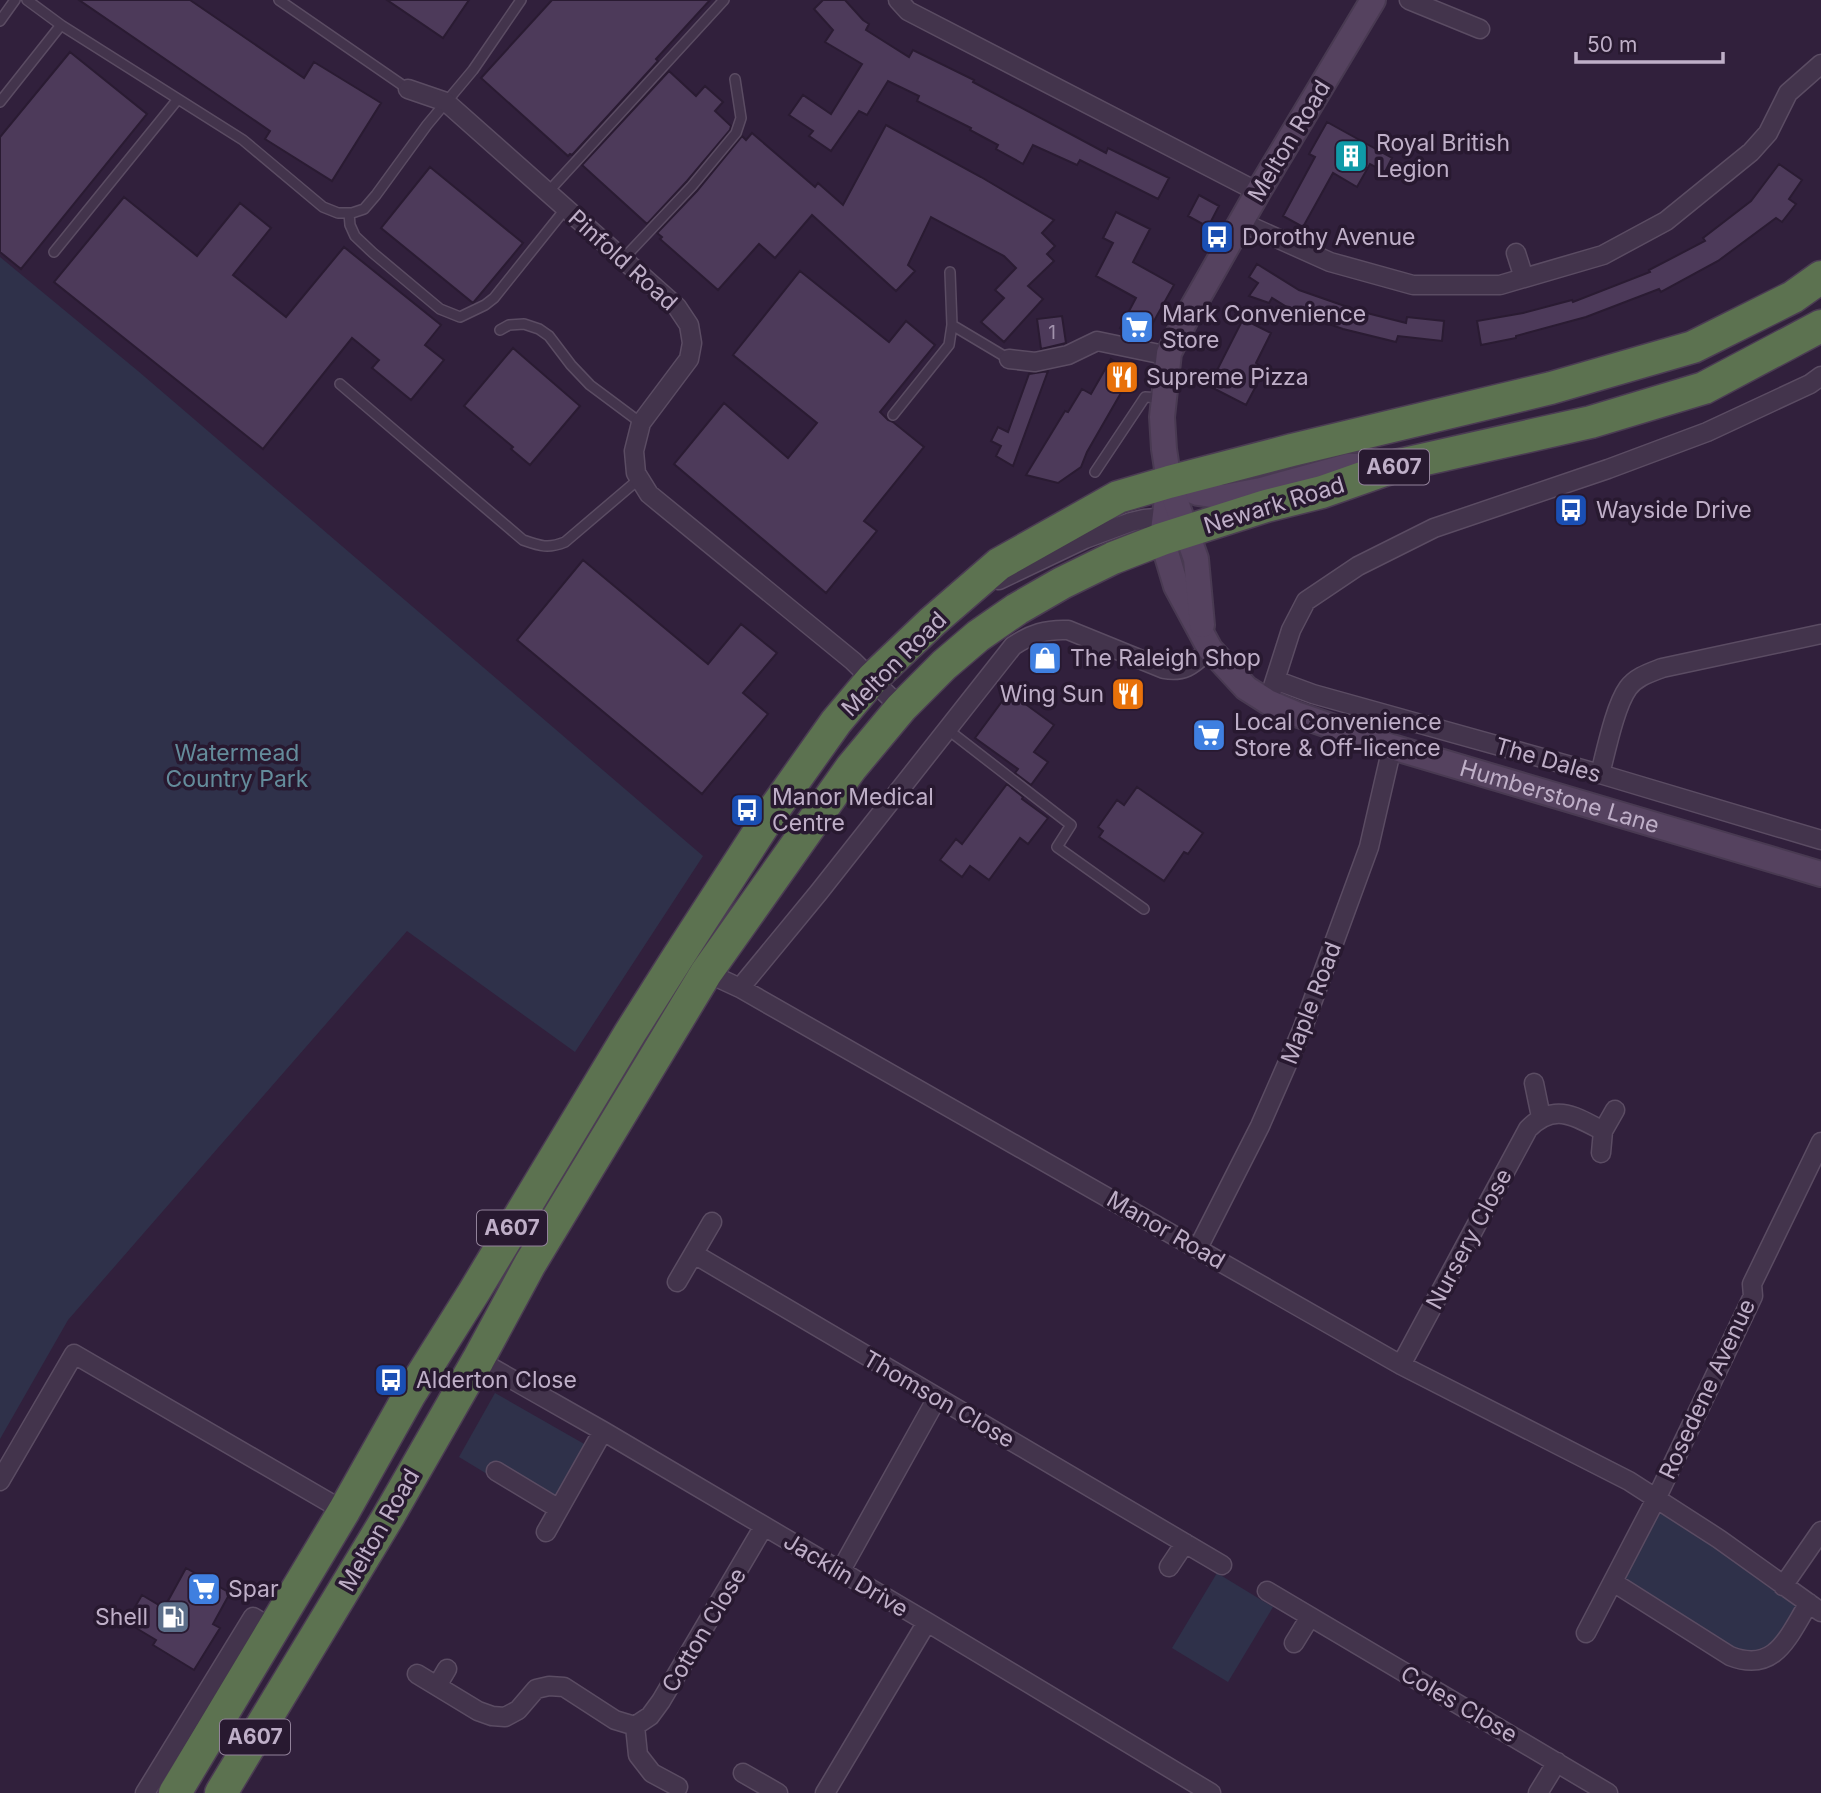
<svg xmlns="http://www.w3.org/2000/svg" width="1821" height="1793" font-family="Inter,sans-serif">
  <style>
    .green { fill: #2f314a }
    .building { fill: #4d3a5a; stroke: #2a1b32; stroke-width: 2 }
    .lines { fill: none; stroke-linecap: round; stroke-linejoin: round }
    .lane-casing { stroke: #5b4c63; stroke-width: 12 }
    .street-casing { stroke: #5b4c63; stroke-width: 21 }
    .secondary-casing { stroke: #493a52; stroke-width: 28 }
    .highway-casing { stroke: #4b3c53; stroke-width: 35 }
    .lane { stroke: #43344c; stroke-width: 9 }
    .street { stroke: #43344c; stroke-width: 18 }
    .secondary { stroke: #55425f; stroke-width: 24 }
    .highway { stroke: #5c7250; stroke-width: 32 }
    .labels { text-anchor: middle; stroke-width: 7; stroke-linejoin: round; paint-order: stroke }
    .number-label { font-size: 19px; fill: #a292ac }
    .shield { fill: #281930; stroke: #92829a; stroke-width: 2 }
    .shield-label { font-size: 21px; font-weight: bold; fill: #bfafc8 }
    .street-label { font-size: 23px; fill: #bfafc8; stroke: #281930 }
    .poi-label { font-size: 23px; fill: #bfafc8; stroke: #281930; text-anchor: start }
    .park-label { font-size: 23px; fill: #648c9b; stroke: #281930 }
  </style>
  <rect width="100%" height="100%" fill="#31203c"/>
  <path class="green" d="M 0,257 L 138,371 L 703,856 L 575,1052 L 407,931 L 68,1320 L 0,1439 Z
    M 495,1393 L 593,1449 L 559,1509 L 492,1477 L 459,1457 Z
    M 1657,1497 L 1809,1603 L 1784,1642 L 1754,1661 L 1613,1582 Z
    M 1217,1573 L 1273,1607 L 1228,1682 L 1172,1648 Z"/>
  <path class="building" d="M 79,0 L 190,0 L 304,78 L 314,62 L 381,103 L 332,181 L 265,139 L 270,131 Z
    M 387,0 L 469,0 L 443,38 Z
    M 552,0 L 710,0 L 656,59 L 658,61 L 572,155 L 570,154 L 568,156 L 481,78 Z
    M 823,0 L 845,0 L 863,20 L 869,24 L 866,30 L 909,57 L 913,50 L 974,80 L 973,82 L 1106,153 L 1108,148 L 1169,178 L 1158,199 L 1080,160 L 1077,165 L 1033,145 L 1023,164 L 996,149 L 998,145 L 970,130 L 971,128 L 917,101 L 919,96 L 888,81 L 867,115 L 859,111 L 831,151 L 809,136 L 813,131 L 789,115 L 803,95 L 831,114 L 862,64 L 825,42 L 833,30 L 814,9 Z
    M 70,52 L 147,114 L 21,269 L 0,252 L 0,137 Z
    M 669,71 L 696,96 L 705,86 L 723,102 L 715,111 L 731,126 L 730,130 L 687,181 L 647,224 L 582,165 Z
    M 1327,122 L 1392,158 L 1385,172 L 1370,164 L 1357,187 L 1333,173 L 1303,227 L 1283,216 L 1315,157 L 1309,154 Z
    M 886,125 L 981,177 L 1054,220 L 1042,233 L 1055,246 L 1047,254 L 1054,261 L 1028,286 L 1043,299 L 1004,342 L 981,322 L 1004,298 L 995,290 L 1016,268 L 1004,256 L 931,217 L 908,265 L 915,271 L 896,291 L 812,215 L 775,258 L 759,244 L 718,290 L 660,239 L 662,237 L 657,233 L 697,191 L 742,136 L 746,140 L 752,133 L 815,187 L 818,183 L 843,205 Z
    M 1779,164 L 1802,180 L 1789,199 L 1796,204 L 1782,222 L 1776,218 L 1718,261 L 1661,292 L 1659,289 L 1586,317 L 1516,336 L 1516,338 L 1481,345 L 1477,321 L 1523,313 L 1572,300 L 1573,302 L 1650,272 L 1649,270 L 1705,241 L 1703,238 L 1751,201 Z
    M 430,167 L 523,243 L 473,303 L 381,228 Z
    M 1199,195 L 1219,206 L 1208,227 L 1188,216 Z
    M 124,197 L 197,256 L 240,203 L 271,228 L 233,275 L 286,317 L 344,247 L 441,325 L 425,345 L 444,360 L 411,400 L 372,368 L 379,360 L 352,338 L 263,449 L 54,282 Z
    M 1116,212 L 1150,229 L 1133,262 L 1174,285 L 1144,339 L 1120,328 L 1136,298 L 1096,276 L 1113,243 L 1103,238 Z
    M 1257,264 L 1299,290 L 1359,311 L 1406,323 L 1407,317 L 1444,321 L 1442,341 L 1398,336 L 1396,342 L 1343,329 L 1295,312 L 1272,298 L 1269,303 L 1249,296 L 1258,283 L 1249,277 Z
    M 800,271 L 889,342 L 906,321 L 935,345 L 880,412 L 888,420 L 893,422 L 924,447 L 864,521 L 877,531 L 826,593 L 674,464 L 724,403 L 788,458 L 817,423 L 733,355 Z
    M 1062,316 L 1066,343 L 1041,349 L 1037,319 Z
    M 1243,319 L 1271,333 L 1256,363 L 1265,369 L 1246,405 L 1209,386 Z
    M 513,348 L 580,406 L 530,465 L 511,449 L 513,447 L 464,406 Z
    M 1111,359 L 1133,372 L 1087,452 L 1081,467 L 1058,483 L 1026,475 L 1065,411 L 1068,412 L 1082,389 L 1091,394 Z
    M 1048,371 L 1013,466 L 996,456 L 1001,446 L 991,441 L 998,427 L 1008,432 L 1029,374 Z
    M 583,560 L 708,664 L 741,624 L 777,653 L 743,693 L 768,714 L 702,794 L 517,640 Z
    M 1009,692 L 1054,725 L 1034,752 L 1048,762 L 1031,785 L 1015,773 L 1018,769 L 975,738 Z
    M 1007,784 L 1023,797 L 1022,799 L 1048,818 L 1028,844 L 1020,838 L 989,880 L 970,866 L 962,877 L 940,860 L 956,839 L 962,844 Z
    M 1137,787 L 1203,833 L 1188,854 L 1184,852 L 1164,881 L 1099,837 L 1103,831 L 1098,827 L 1117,800 L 1124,805 Z
    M 186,1568 L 230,1593 L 213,1624 L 220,1628 L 194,1670 L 153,1645 L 156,1640 L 126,1622 L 142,1595 L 164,1608 Z"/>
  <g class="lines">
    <g class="lane-casing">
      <path id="lane" d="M 27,0 L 61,25
        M 279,0 L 408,89
        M 0,21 L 15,0
        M 0,102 L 61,25 L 243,140 L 323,207 L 338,213 L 352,213 L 364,209 L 376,195 L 427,125 L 473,70 L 521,0
        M 548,192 L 724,0
        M 349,213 L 350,225 L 355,236 L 373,253 L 440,309 L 460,317 L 485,305 L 494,298 L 566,208
        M 54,252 L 178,99
        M 623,259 L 692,186 L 736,133 L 741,118 L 735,79
        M 950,272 L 952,325 L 1009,359
        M 500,330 L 509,325 L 524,324 L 539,329 L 549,336 L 571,365 L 590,385 L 641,423
        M 340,384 L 523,540 C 540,546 548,549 565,542 L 639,479
        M 893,415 L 949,345 L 952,325
        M 1095,472 L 1145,397 L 1161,398
        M 947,729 L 1071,825 L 1057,847 L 1144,909"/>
    </g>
    <g class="street-casing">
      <path id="street" d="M 898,0 L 908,11 L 1258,192
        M 1409,0 L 1480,29
        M 408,89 L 446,102 L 677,307 L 689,325 L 692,343 L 689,359 L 641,423 L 634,451 L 636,473 L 649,494 L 853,661 L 901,708
        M 1241,222 L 1330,262 L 1413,285 L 1500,285 L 1603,255 L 1666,221 L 1751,152 L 1768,133 L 1788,93 L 1821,64
        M 1516,253 L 1524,278
        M 1009,359 L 1035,362 L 1068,355 L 1097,341 L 1169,356
        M 999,580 L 1085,539 L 1131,522 L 1144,519 L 1156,518 L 1175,523
        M 1275,680 L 1313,694 L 1600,774 L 1821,840
        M 1268,702 L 1291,630 L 1306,601 L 1358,566 L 1434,528 L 1608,469 L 1707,432 L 1810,384 L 1821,376
        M 1600,774 C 1606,751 1615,706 1628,688 C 1636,677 1649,673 1662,668 L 1821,634
        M 699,969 L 740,988 L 1401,1365 L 1629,1481 L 1719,1539 L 1821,1612
        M 740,988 L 819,892 L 1013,646 C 1031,634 1046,629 1068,630 L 1164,669 C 1186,673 1194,663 1210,649
        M 1534,1083 L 1541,1117
        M 1601,1153 L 1603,1131 L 1615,1110
        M 1198,1248 L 1260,1126 L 1302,1030 L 1369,847 L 1392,747
        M 694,1254 L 1222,1565
        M 677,1282 L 712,1222
        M 478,1360 L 603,1431 L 927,1622 L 1211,1793
        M 1401,1365 L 1528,1129 C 1554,1102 1575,1116 1603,1131
        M 496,1471 L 559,1509
        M 0,1481 L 74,1354 L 344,1511
        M 546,1532 L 603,1431
        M 1169,1567 L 1185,1543
        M 840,1572 L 937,1398
        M 1613,1582 L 1730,1656 C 1776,1674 1788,1636 1809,1603
        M 1783,1586 L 1821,1531
        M 1267,1591 L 1608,1793
        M 1586,1633 L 1657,1497 L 1753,1296 L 1752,1284 L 1821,1142
        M 1294,1643 L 1310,1617
        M 417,1674 L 478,1711 L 492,1716 L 505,1717 L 518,1710 L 536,1689 L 549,1686 L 564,1687 L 615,1720 L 635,1726 L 638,1755 L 652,1773 L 678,1787
        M 437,1686 L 447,1669
        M 635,1726 L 650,1716 L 661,1701 L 764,1526
        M 743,1773 L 778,1793
        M 145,1793 L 253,1617 L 273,1629
        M 825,1793 L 927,1622
        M 1538,1793 L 1557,1762"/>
    </g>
    <g class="secondary-casing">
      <g id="secondary">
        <path id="s1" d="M 1169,482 L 1162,539 L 1176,586 L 1210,649 L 1246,688 L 1268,702 L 1296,714 L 1392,747 L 1821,874"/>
        <path d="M 1169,482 L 1198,493 L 1224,497 L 1261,490 L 1348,466 L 1379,466"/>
        <path d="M 1202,625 L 1196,559 L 1169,482 L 1164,449 L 1162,417 L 1169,353 L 1187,317 L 1258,192 L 1373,0"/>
      </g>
    </g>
    <g class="highway-casing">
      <path id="highway" d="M 175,1793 L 344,1511 L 410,1394 L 474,1292 L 630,1033 L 678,957 L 770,815 L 836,722 L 873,678 L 932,622 L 999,564 L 1118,497 L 1169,482 L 1292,450 L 1551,388 L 1693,347 L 1793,297 L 1821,277
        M 221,1793 L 388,1517 L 478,1360 L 530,1264 L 706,973 L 851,768 L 901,708 L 944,665 L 978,636 L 1017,609 L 1062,583 L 1113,558 L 1162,539 L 1266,506 L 1322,492 L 1399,465 L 1591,422 L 1704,388 L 1821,326"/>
    </g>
    <use href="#lane" class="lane"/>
    <use href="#street" class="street"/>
    <use href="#secondary" class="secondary"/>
    <use href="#highway" class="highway"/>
  </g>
  <defs>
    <g id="building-square" transform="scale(1.75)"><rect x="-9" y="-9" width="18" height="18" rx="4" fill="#0f9aa8" stroke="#281930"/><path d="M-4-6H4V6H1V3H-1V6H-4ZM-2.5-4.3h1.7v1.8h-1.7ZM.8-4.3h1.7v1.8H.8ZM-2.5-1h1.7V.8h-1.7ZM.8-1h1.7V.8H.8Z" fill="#fff"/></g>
    <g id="bus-square" transform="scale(1.75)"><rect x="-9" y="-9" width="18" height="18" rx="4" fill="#1a4fb4" stroke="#281930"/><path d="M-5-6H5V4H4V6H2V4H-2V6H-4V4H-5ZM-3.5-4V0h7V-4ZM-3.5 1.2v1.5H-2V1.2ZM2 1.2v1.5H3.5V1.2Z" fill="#fff"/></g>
    <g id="supermarket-square" transform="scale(1.75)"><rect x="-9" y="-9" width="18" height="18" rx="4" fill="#3f7fe0" stroke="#281930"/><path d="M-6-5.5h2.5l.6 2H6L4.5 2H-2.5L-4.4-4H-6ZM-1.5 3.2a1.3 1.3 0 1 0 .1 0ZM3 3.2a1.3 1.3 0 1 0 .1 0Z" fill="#fff"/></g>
    <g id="restaurant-square" transform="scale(1.75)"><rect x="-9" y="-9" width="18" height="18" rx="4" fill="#e8710a" stroke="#281930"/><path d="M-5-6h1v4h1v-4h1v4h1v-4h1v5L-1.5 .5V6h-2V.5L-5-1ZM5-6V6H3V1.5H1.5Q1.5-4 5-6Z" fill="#fff"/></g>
    <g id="shop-square" transform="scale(1.75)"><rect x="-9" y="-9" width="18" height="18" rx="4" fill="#3f7fe0" stroke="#281930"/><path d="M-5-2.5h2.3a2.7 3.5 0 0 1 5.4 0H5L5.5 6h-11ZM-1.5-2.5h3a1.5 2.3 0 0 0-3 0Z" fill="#fff"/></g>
    <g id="fuel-square" transform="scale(1.75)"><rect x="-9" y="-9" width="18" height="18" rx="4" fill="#5c6f8a" stroke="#281930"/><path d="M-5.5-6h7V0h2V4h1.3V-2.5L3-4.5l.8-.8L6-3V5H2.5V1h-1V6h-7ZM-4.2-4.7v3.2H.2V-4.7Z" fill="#fff"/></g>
  </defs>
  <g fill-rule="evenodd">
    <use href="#building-square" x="1351" y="156"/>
    <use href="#bus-square" x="1217" y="237"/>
    <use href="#supermarket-square" x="1137" y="327"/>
    <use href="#restaurant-square" x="1122" y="377"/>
    <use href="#bus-square" x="1571" y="510"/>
    <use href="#shop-square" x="1045" y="658"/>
    <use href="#restaurant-square" x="1128" y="694"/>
    <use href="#supermarket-square" x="1209" y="735"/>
    <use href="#bus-square" x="747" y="810"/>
    <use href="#bus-square" x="391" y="1380"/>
    <use href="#supermarket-square" x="204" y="1589"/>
    <use href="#fuel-square" x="173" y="1617"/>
  </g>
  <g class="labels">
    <g class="number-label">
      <text x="1052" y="339">1</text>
    </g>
    <g class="shield">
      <rect x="1359" y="449.5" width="70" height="35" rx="5"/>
      <rect x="477" y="1210.5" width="70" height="35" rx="5"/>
      <rect x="220" y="1719.5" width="70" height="35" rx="5"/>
    </g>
    <g class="shield-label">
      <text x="1394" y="474">A607</text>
      <text x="512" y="1235">A607</text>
      <text x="255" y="1744">A607</text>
    </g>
    <g class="street-label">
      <text transform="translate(1289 141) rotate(-59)" y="8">Melton Road</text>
      <text transform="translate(623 260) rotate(42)" y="8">Pinfold Road</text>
      <text transform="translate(1274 505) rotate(-17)" y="8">Newark Road</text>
      <text transform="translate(894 664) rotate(-45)" y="8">Melton Road</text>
      <text transform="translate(1548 760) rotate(16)" y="8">The Dales</text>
      <text dy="8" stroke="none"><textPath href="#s1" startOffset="564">Humberstone Lane</textPath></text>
      <text transform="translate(1311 1003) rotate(-69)" y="8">Maple Road</text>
      <text transform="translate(1166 1230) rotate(30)" y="8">Manor Road</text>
      <text transform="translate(1469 1239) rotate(-62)" y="8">Nursery Close</text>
      <text transform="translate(1707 1389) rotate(-65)" y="8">Rosedene Avenue</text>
      <text transform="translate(939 1399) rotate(30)" y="8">Thomson Close</text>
      <text transform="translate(379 1530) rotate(-60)" y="8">Melton Road</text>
      <text transform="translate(846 1575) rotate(31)" y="8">Jacklin Drive</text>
      <text transform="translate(704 1630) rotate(-59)" y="8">Cotton Close</text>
      <text transform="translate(1459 1704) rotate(30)" y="8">Coles Close</text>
    </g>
    <g class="poi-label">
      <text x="1376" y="151">Royal British<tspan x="1376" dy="26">Legion</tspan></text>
      <text x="1242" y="245">Dorothy Avenue</text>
      <text x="1162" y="322">Mark Convenience<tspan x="1162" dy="26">Store</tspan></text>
      <text x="1146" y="385">Supreme Pizza</text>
      <text x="1596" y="518">Wayside Drive</text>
      <text x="1070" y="666">The Raleigh Shop</text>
      <text x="1104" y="702" text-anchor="end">Wing Sun</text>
      <text x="1234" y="730">Local Convenience<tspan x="1234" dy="26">Store &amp; Off-licence</tspan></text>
      <text x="772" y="805">Manor Medical<tspan x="772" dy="26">Centre</tspan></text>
      <text x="416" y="1388">Alderton Close</text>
      <text x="228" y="1597">Spar</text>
      <text x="148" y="1625" text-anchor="end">Shell</text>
    </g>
    <g class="park-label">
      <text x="237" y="761">Watermead<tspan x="237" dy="26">Country Park</tspan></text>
    </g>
  </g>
  <path d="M1576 52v10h147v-10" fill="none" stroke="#bfafc8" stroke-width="3.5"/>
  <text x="1587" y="52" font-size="21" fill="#bfafc8" stroke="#281930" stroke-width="5" paint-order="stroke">50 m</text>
</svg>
